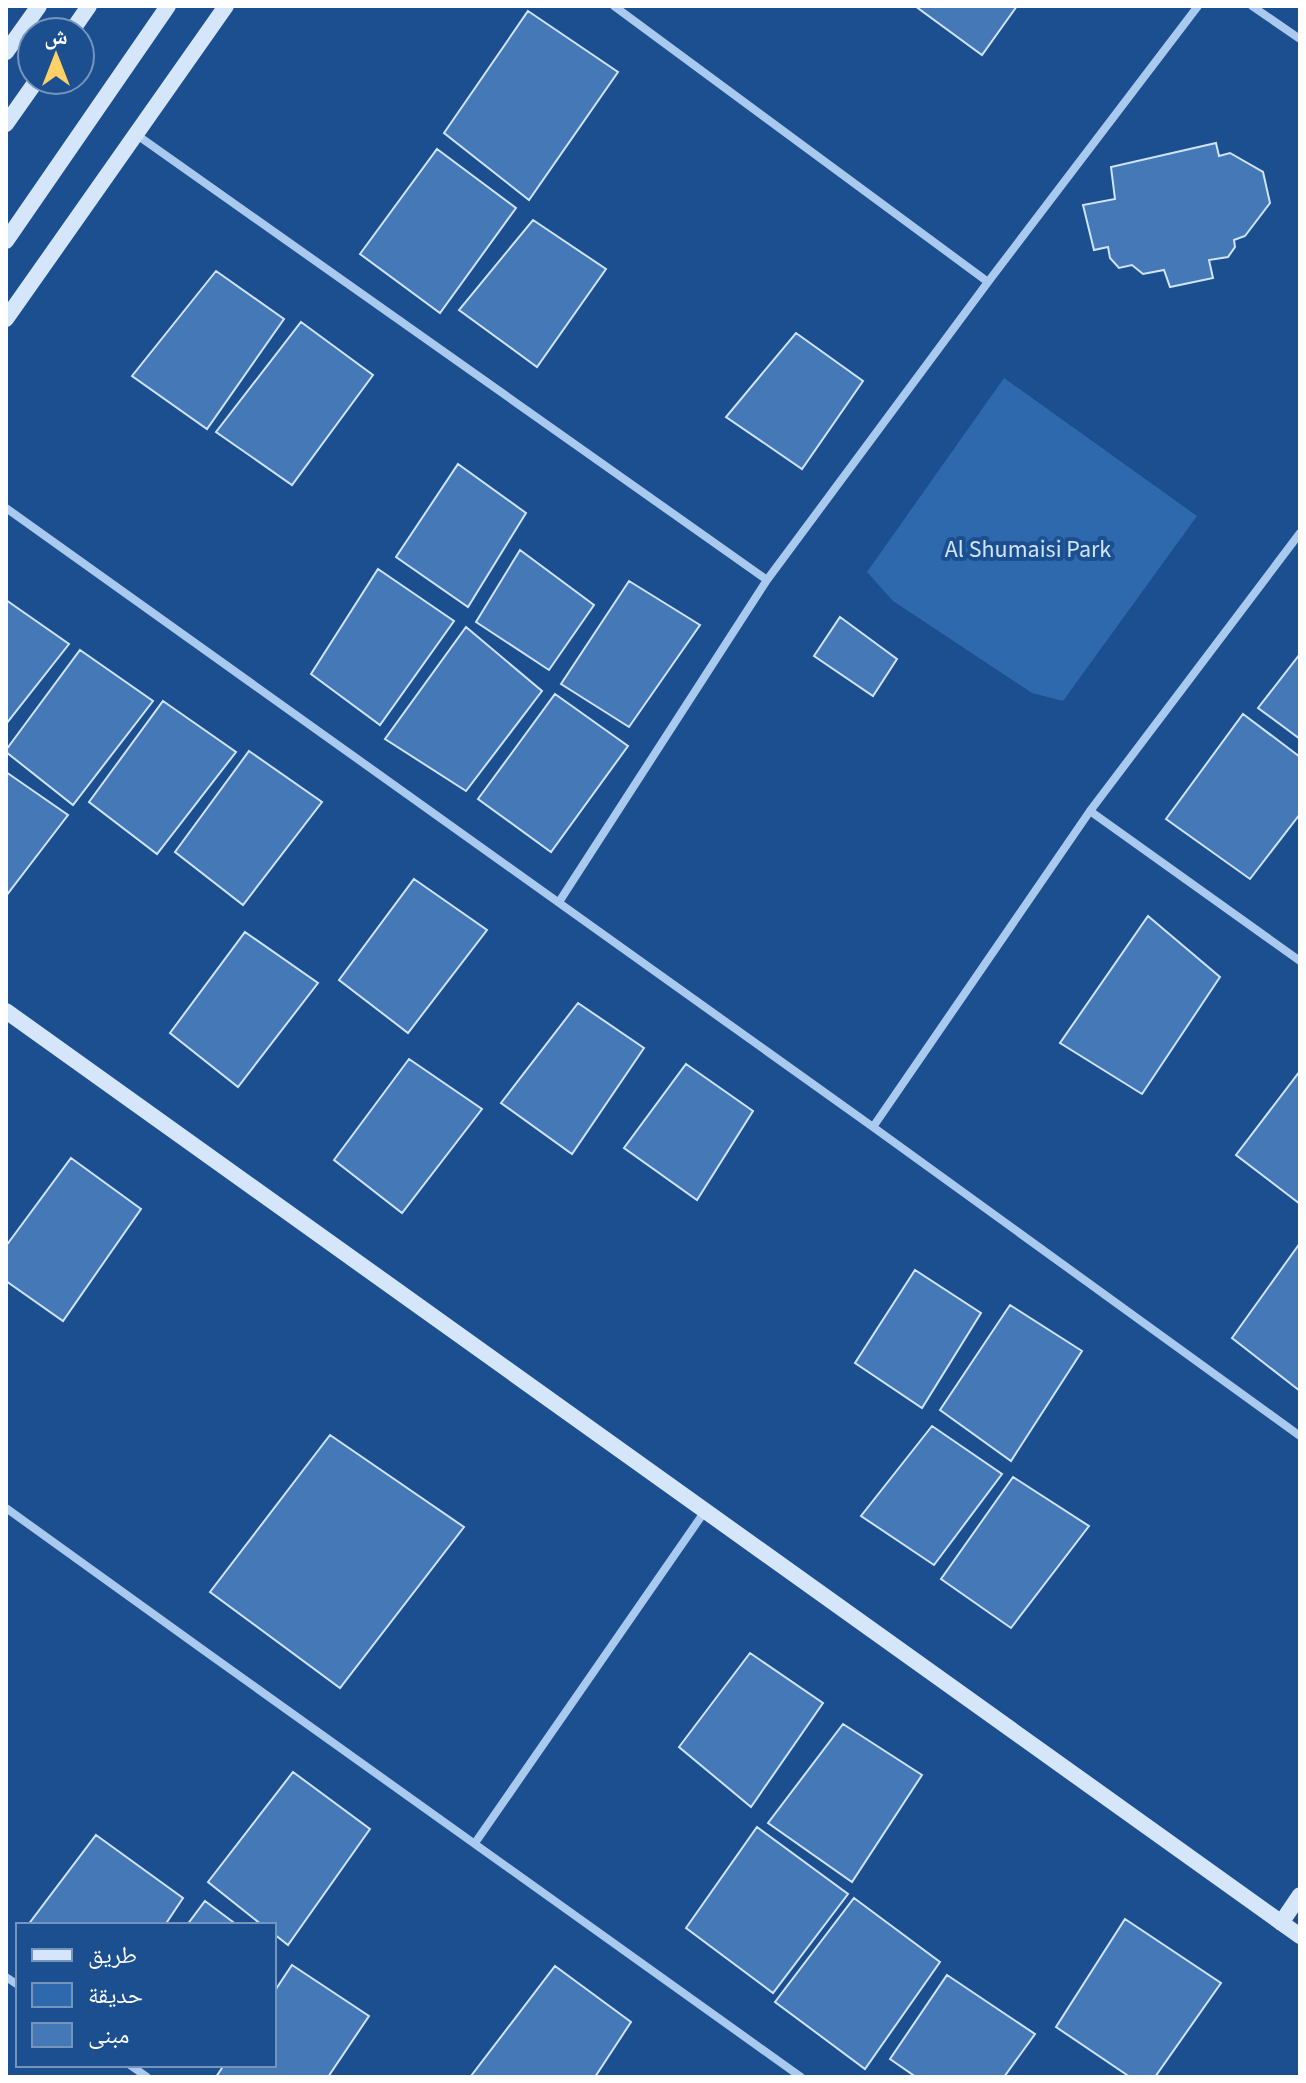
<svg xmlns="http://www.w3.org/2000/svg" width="1306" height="2083" font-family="'Source Sans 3','Noto Naskh Arabic',sans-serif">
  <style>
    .green { fill: #2e69ad }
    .building { fill: #4478b7; stroke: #cfe3fa; stroke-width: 2 }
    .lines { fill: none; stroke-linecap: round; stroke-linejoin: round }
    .minor { stroke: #a9c9ee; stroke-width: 8 }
    .secondary { stroke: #d6e6fa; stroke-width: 16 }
    .labels { text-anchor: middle; stroke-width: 8; stroke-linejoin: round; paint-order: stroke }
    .park-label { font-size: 24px; fill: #cfe3fa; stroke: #1b4f8f }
  </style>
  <rect width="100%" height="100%" fill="#1b4f8f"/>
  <path class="green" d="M 1004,378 L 1197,516 L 1063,701 L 1032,693 L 893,601 L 867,572 Z"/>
  <path class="building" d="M 915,6 L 1017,6 L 982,55 Z
    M 528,11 L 618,72 L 529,200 L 444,133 Z
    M 1216,143 L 1219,156 L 1230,153 L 1263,172 L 1270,203 L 1245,236 L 1234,240 L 1235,247 L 1228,257 L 1209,260 L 1213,278 L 1170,287 L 1164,270 L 1143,274 L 1132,265 L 1119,268 L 1110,258 L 1108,247 L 1094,250 L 1083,205 L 1115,199 L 1111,167 Z
    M 437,149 L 516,208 L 440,313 L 360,254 Z
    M 533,220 L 606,269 L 537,367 L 459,310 Z
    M 216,271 L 284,319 L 207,429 L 132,376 Z
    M 301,322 L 373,375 L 292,485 L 216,432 Z
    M 796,333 L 863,381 L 802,469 L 726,417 Z
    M 458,464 L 526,513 L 468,607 L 396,557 Z
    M 520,550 L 594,605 L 549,670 L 476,622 Z
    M 378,569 L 454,621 L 380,725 L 311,674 Z
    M 629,581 L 700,625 L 629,727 L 561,684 Z
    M 6,600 L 69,644 L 6,724 Z
    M 840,617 L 897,659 L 873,696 L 814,656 Z
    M 466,627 L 542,691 L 466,791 L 385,739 Z
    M 80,650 L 153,701 L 73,805 L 6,752 L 6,750 Z
    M 1300,654 L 1300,739 L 1258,708 Z
    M 555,694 L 628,746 L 551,852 L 478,799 Z
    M 163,701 L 236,752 L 157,854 L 89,802 Z
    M 1243,714 L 1300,757 L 1300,814 L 1250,879 L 1166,819 Z
    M 249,751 L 322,802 L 243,905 L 175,852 Z
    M 6,772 L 68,815 L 6,896 Z
    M 414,879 L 487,930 L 408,1033 L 339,980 Z
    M 1148,916 L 1220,977 L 1142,1094 L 1060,1043 Z
    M 245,932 L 318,983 L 238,1087 L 170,1033 Z
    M 578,1003 L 644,1048 L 572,1154 L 501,1103 Z
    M 409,1059 L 482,1109 L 402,1213 L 334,1160 Z
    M 686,1064 L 753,1111 L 697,1200 L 624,1148 Z
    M 1300,1071 L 1300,1204 L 1236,1155 Z
    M 71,1158 L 141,1209 L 63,1321 L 6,1281 L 6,1246 Z
    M 1300,1243 L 1300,1391 L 1232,1338 Z
    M 915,1270 L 981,1313 L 922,1408 L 855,1363 Z
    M 1010,1305 L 1082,1351 L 1011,1461 L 940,1410 Z
    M 932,1426 L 1002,1474 L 934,1565 L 861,1516 Z
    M 330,1435 L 464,1527 L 340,1688 L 210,1592 Z
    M 1013,1477 L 1089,1526 L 1011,1628 L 941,1579 Z
    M 750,1653 L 823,1703 L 751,1807 L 679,1747 Z
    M 843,1724 L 922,1775 L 852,1882 L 768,1823 Z
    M 293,1772 L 370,1829 L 288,1945 L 274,1934 L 274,1925 L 262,1925 L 208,1882 Z
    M 757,1827 L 848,1894 L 773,1993 L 686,1928 Z
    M 96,1835 L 183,1898 L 165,1925 L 28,1925 Z
    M 854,1898 L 940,1962 L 865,2069 L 775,2002 Z
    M 205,1901 L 237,1925 L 187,1925 Z
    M 1125,1919 L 1221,1983 L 1155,2077 L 1130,2077 L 1056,2027 Z
    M 292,1965 L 369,2016 L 328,2077 L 216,2077 L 224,2065 L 274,2065 L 274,1992 Z
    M 555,1966 L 631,2022 L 595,2077 L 471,2076 Z
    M 947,1975 L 1035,2034 L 1004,2077 L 916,2077 L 890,2059 Z"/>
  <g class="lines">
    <path class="minor" d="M 614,6 L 988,282 L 1198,6
      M 1252,6 L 1300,39
      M 137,135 L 767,580 L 988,282
      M 6,508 L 873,1127 L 1300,1436
      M 1300,533 L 1090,811 L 1300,961
      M 559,902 L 767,580
      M 873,1127 L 1090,811
      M 6,1508 C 270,1699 536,1887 801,2077
      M 475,1843 L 705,1511
      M 6,1977 L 18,1985
      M 130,2065 L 147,2077"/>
    <path class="secondary" d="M 71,32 L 89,6
      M 6,52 L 39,6
      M 6,124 L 37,80
      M 6,241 L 168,6
      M 6,319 L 226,6
      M 6,1011 L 1300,1936
      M 1281,1923 L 1300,1895"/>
  </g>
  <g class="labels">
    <g class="park-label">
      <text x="1028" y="557">Al Shumaisi Park</text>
    </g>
  </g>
  <rect width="1306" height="2083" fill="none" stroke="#ffffff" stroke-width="16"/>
  <rect x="16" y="1923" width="260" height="144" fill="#1b4f8f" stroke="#7695bc" stroke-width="2"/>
  <rect x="32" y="1949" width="40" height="12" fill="#d6e6fa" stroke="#7695bc" stroke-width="2"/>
  <text x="88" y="1963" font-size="24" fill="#ffffff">طريق</text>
  <rect x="32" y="1983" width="40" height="24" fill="#2e69ad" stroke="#7695bc" stroke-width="2"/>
  <text x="88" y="2003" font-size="24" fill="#ffffff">حديقة</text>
  <rect x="32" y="2023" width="40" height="24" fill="#4478b7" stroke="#7695bc" stroke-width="2"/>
  <text x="88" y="2043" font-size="24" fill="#ffffff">مبنى</text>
  <g transform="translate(56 56)"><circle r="38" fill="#1b4f8f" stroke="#7695bc" stroke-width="2"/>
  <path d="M0-6L14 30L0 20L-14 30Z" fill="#ffd166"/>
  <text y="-12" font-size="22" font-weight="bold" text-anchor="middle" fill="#ffffff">ش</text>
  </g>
</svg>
